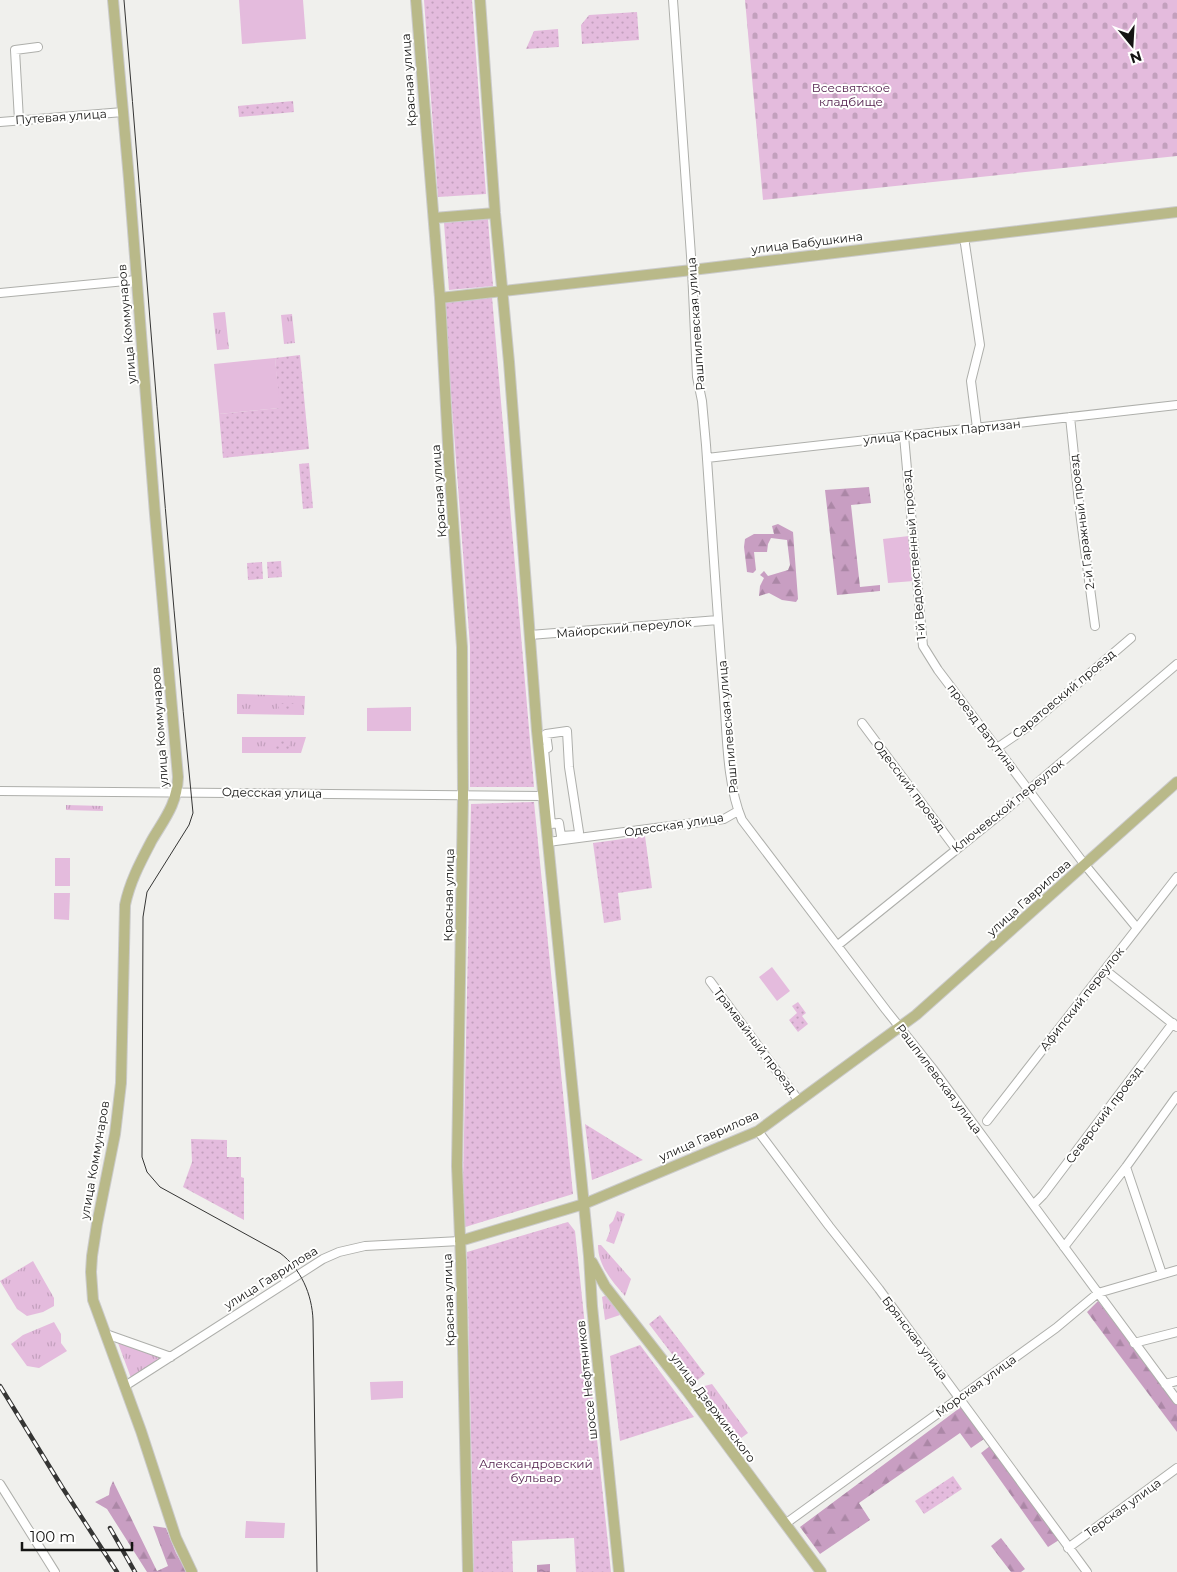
<svg xmlns="http://www.w3.org/2000/svg" width="1177" height="1572" font-family="Montserrat,sans-serif">
  <style>
    .grass { fill: url(#grass-tufts) }
    .forest { fill: url(#forest-firs) }
    .cemetery { fill: url(#cemetery-stones) }
    .park { fill: url(#park-dots) }
    .pitch { fill: #e4bbdd }
    .water { fill: url(#water-ripples) }
    .lines { fill: none; stroke-linecap: round; stroke-linejoin: round }
    .minor-casing { stroke: #aeafab; stroke-width: 10 }
    .major-casing { stroke: #cbcbcb; stroke-width: 12 }
    .minor { stroke: #fff; stroke-width: 8 }
    .major { stroke: #b9b989; stroke-width: 10 }
    .tram { stroke: #353534; stroke-width: 1 }
    .rail-casing { stroke: #353534; stroke-width: 4.5 }
    .rail { stroke: #fffffe; stroke-width: 2.5; stroke-dasharray: 8; stroke-linecap: butt }
    .labels { text-anchor: middle; stroke-width: 4; stroke-linejoin: round; paint-order: stroke }
    .street-label { font-size: 12px; fill: #141413; stroke: #fffffe }
    .park-label { font-size: 12px; fill: #4e1b49; stroke: #fffffe }
  </style>
  <defs>
    <pattern id="grass-tufts" width="24" height="20" patternUnits="userSpaceOnUse" patternTransform="scale(1.25)"><rect width="24" height="20" fill="#e4bbdd"/><path d="M3 7l-1-3M5 7V3M7 7l1-3M15 17l-1-3M17 17v-4M19 17l1-3" fill="none" stroke="#c3a0bd"/></pattern>
    <pattern id="forest-firs" width="22" height="20" patternUnits="userSpaceOnUse" patternTransform="scale(1.25)"><rect width="22" height="20" fill="#c89ec2"/><path d="M5 1l3.5 6h-7zM16 11l3.5 6h-7z" fill="#ab87a6"/></pattern>
    <pattern id="cemetery-stones" width="16" height="16" patternUnits="userSpaceOnUse" patternTransform="scale(1.25)"><rect width="16" height="16" fill="#e4bbdd"/><path d="M2 7V4a2 2 0 0 1 4 0v3zM10 15v-3a2 2 0 0 1 4 0v3z" fill="#c3a0bd"/></pattern>
    <pattern id="park-dots" width="8" height="8" patternUnits="userSpaceOnUse" patternTransform="scale(1.25)"><rect width="8" height="8" fill="#e4bbdd"/><path d="M2 2h.1M6 6h.1" fill="none" stroke="#c3a0bd" stroke-width="1.8" stroke-linecap="round"/></pattern>
    <pattern id="water-ripples" width="26" height="14" patternUnits="userSpaceOnUse" patternTransform="scale(1.25)"><rect width="26" height="14" fill="#c499bd"/><path d="M2 4q2-2 4 0t4 0M15 11q2-2 4 0t4 0" fill="none" stroke="#9e7c98"/></pattern>
  </defs>
  <rect width="100%" height="100%" fill="#f0f0ed"/>
  <path class="grass" d="M 225,312 L 229,349 L 217,350 L 213,313 Z
    M 292,314 L 295,343 L 284,344 L 281,315 Z
    M 237,694 L 305,696 L 304,715 L 237,714 Z
    M 242,737 L 306,737 L 301,753 L 242,753 Z
    M 66,805 L 103,806 L 103,811 L 66,810 Z
    M 617,1211 L 625,1214 L 614,1244 L 606,1241 L 610,1231 L 609,1225 L 613,1221 Z
    M 598,1245 L 601,1245 L 631,1279 L 625,1296 C 612,1281 598,1266 598,1245 Z
    M 33,1261 L 54,1298 L 54,1306 L 43,1312 L 27,1316 L 17,1309 L 0,1281 Z
    M 607,1295 L 620,1315 L 605,1320 L 602,1297 Z
    M 54,1322 L 61,1334 L 61,1343 L 67,1351 L 39,1368 L 27,1366 L 11,1344 L 23,1335 Z
    M 118,1343 L 162,1358 L 131,1378 Z
    M 712,1384 L 748,1433 L 737,1441 L 698,1390 L 701,1387 Z"/>
  <path class="forest" d="M 869,487 L 871,503 L 851,505 L 860,587 L 880,585 L 880,591 L 837,595 L 825,490 Z
    M 778,524 L 793,532 L 798,599 L 796,602 L 782,600 L 769,593 L 759,596 L 760,586 L 764,578 L 760,575 L 764,571 L 768,576 L 788,570 L 790,565 L 787,540 L 771,538 L 768,544 L 767,552 L 754,552 L 756,570 L 753,573 L 747,572 L 744,547 L 745,539 L 754,534 L 774,534 L 772,526 Z
    M 1098,1301 L 1177,1405 L 1177,1432 L 1087,1312 Z
    M 961,1407 L 984,1439 L 971,1448 L 960,1433 L 859,1503 L 870,1520 L 820,1554 L 800,1527 Z
    M 990,1446 L 1059,1540 L 1048,1547 L 981,1453 Z
    M 113,1481 L 157,1571 L 168,1566 L 153,1526 L 166,1528 L 176,1553 L 187,1572 L 147,1572 L 107,1509 L 95,1502 L 109,1495 L 110,1488 Z
    M 1001,1538 L 1025,1569 L 1021,1572 L 1011,1572 L 991,1546 Z"/>
  <path class="cemetery" d="M 745,0 L 1177,0 L 1177,156 L 763,200 Z"/>
  <path class="park" d="M 424,0 L 472,0 L 486,194 L 438,197 Z
    M 637,12 L 639,40 L 582,44 L 581,25 L 589,15 Z
    M 558,29 L 559,47 L 526,49 L 534,31 Z
    M 293,101 L 294,112 L 239,117 L 238,106 Z
    M 488,219 L 493,286 L 449,290 L 444,223 Z
    M 492,297 L 534,787 L 470,787 L 470,646 L 444,301 Z
    M 300,355 L 309,449 L 223,458 L 219,414 L 279,408 L 275,358 Z
    M 309,463 L 313,508 L 303,509 L 299,464 Z
    M 281,561 L 282,577 L 268,578 L 267,562 Z
    M 262,562 L 263,579 L 248,580 L 247,563 Z
    M 279,703 L 296,703 L 296,711 L 278,711 Z
    M 276,741 L 289,741 L 289,751 L 276,751 Z
    M 534,802 L 573,1194 L 462,1228 L 471,804 Z
    M 645,836 L 652,888 L 618,893 L 621,920 L 604,923 L 593,843 Z
    M 798,1002 L 806,1013 L 802,1016 L 808,1024 L 798,1032 L 789,1020 L 797,1013 L 792,1006 Z
    M 585,1124 L 643,1160 L 592,1180 Z
    M 191,1139 L 227,1140 L 227,1157 L 241,1157 L 241,1177 L 244,1178 L 244,1220 L 183,1187 L 192,1162 Z
    M 568,1222 L 575,1231 L 611,1572 L 576,1572 L 574,1538 L 512,1541 L 513,1572 L 474,1572 L 467,1252 Z
    M 660,1315 L 705,1374 L 694,1383 L 649,1324 Z
    M 640,1345 L 694,1417 L 620,1441 L 610,1356 Z
    M 953,1476 L 962,1489 L 924,1514 L 915,1501 Z"/>
  <path class="pitch" d="M 239,0 L 303,0 L 306,39 L 242,44 Z
    M 275,358 L 280,408 L 219,414 L 214,364 Z
    M 909,536 L 914,581 L 888,583 L 883,539 Z
    M 411,707 L 411,731 L 367,731 L 367,708 Z
    M 55,858 L 70,858 L 70,886 L 55,886 Z
    M 54,893 L 70,893 L 69,920 L 54,919 Z
    M 772,967 L 790,991 L 777,1001 L 759,977 Z
    M 403,1381 L 403,1398 L 371,1400 L 370,1382 Z
    M 246,1521 L 285,1523 L 284,1538 L 245,1538 Z"/>
  <path class="water" d="M 550,1564 L 550,1572 L 537,1572 L 537,1565 Z"/>
  <g class="lines">
    <g class="minor-casing">
      <path id="minor" d="M 673,0 L 692,270 L 697,377 L 702,401 L 706,445 C 712,529 717,613 724,697 C 727,735 727,785 742,820 L 886,1010 L 933,1069 L 1177,1400
        M 19,120 L 15,50 L 38,47
        M 0,122 L 123,112
        M 964,237 L 980,345 L 971,381 L 977,428
        M 0,293 L 136,280
        M 1070,417 L 1080,512 L 1095,626
        M 904,436 L 923,646 L 938,670 L 1085,865 L 1137,928
        M 707,458 L 1177,405
        M 530,635 L 718,620
        M 862,723 L 956,849
        M 567,731 L 569,767 L 579,832 L 577,835 L 561,836 L 559,823 L 551,824 L 544,749 L 548,748 L 546,734 Z
        M 997,748 L 1026,728 L 1131,638
        M 0,791 L 544,796
        M 548,842 L 724,819 L 738,811
        M 838,945 L 1003,812 L 1177,664
        M 1105,970 L 1177,1027
        M 710,981 L 799,1101
        M 987,1121 L 1177,877
        M 758,1131 L 829,1226 L 879,1289 L 1087,1572
        M 1126,1167 L 1162,1274
        M 1034,1204 L 1043,1195 L 1173,1023
        M 1064,1247 L 1126,1167 L 1177,1096
        M 106,1334 L 171,1357
        M 1134,1343 L 1177,1332
        M 1165,1384 L 1177,1381
        M 125,1386 L 323,1259 L 339,1252 L 365,1246 L 460,1241
        M 0,1484 L 55,1572
        M 785,1524 L 1056,1328 L 1098,1293 L 1177,1270
        M 1068,1548 L 1177,1468"/>
    </g>
    <g class="major-casing">
      <path id="major" d="M 113,0 L 129,179 L 155,514 L 178,777 C 177,804 165,818 152,840 C 141,861 130,881 125,905 L 121,1083 L 115,1134 L 97,1224 L 92,1256 L 91,1272 L 93,1300 L 96,1308 L 141,1431 L 176,1538 L 192,1572
        M 416,0 L 440,298 L 449,462 L 462,647 L 463,794 L 457,1166 L 461,1261 L 468,1572
        M 480,0 L 495,213 L 509,362 L 537,731 L 589,1256 L 592,1306 L 619,1572
        M 434,218 L 495,213
        M 440,298 L 692,270 L 1177,212
        M 460,1241 L 584,1204 L 758,1131 L 916,1015 L 1177,782
        M 592,1262 L 605,1286 L 687,1391 L 821,1572"/>
    </g>
    <use href="#minor" class="minor"/>
    <use href="#major" class="major"/>
    <path class="tram" d="M 124,0 C 147,271 166,543 193,813 L 189,825 L 147,892 L 143,917 L 142,1157 L 147,1172 L 160,1187 L 280,1253 C 301,1269 312,1294 313,1320 L 317,1572"/>
    <g class="rail-casing">
      <path id="rail" d="M 0,1386 L 62,1487 L 117,1572
        M 110,1528 L 135,1572"/>
    </g>
    <use href="#rail" class="rail"/>
  </g>
  <g class="labels">
    <g class="street-label">
      <text transform="translate(409 80) rotate(-94)" y="4">Красная улица</text>
      <text transform="translate(61 117) rotate(-4)" y="4">Путевая улица</text>
      <text transform="translate(807 243) rotate(-7)" y="4">улица Бабушкина</text>
      <text transform="translate(127 324) rotate(-95)" y="4">улица Коммунаров</text>
      <text transform="translate(696 324) rotate(-94)" y="4">Рашпилевская улица</text>
      <text transform="translate(942 432) rotate(-6)" y="4">улица Красных Партизан</text>
      <text transform="translate(439 491) rotate(-94)" y="4">Красная улица</text>
      <text transform="translate(1082 522) rotate(-97)" y="4">2-й Гаражный проезд</text>
      <text transform="translate(914 555) rotate(-95)" y="4">1-й Ведомственный проезд</text>
      <text transform="translate(624 628) rotate(-5)" y="4">Майорский переулок</text>
      <text transform="translate(1064 694) rotate(-40)" y="4">Саратовский проезд</text>
      <text transform="translate(160 727) rotate(-94)" y="4">улица Коммунаров</text>
      <text transform="translate(728 727) rotate(-95)" y="4">Рашпилевская улица</text>
      <text transform="translate(982 728) rotate(53)" y="4">проезд Ватутина</text>
      <text transform="translate(909 786) rotate(53)" y="4">Одесский проезд</text>
      <text transform="translate(272 793) rotate(1)" y="4">Одесская улица</text>
      <text transform="translate(1008 806) rotate(-39)" y="4">Ключевской переулок</text>
      <text transform="translate(674 825) rotate(-9)" y="4">Одесская улица</text>
      <text transform="translate(449 895) rotate(-89)" y="4">Красная улица</text>
      <text transform="translate(1029 898) rotate(-42)" y="4">улица Гаврилова</text>
      <text transform="translate(1082 999) rotate(-52)" y="4">Афипский переулок</text>
      <text transform="translate(755 1041) rotate(53)" y="4">Трамвайный проезд</text>
      <text transform="translate(939 1079) rotate(53)" y="4">Рашпилевская улица</text>
      <text transform="translate(1104 1115) rotate(-53)" y="4">Северский проезд</text>
      <text transform="translate(709 1136) rotate(-24)" y="4">улица Гаврилова</text>
      <text transform="translate(95 1160) rotate(-80)" y="4">улица Коммунаров</text>
      <text transform="translate(271 1278) rotate(-32)" y="4">улица Гаврилова</text>
      <text transform="translate(449 1300) rotate(-92)" y="4">Красная улица</text>
      <text transform="translate(915 1338) rotate(53)" y="4">Брянская улица</text>
      <text transform="translate(587 1380) rotate(-96)" y="4">шоссе Нефтяников</text>
      <text transform="translate(976 1386) rotate(-36)" y="4">Морская улица</text>
      <text transform="translate(713 1408) rotate(53)" y="4">улица Дзержинского</text>
      <text transform="translate(1123 1508) rotate(-36)" y="4">Терская улица</text>
    </g>
    <g class="park-label">
      <text x="851" y="92">Всесвятское<tspan x="851" dy="14">кладбище</tspan></text>
      <text x="536" y="1468">Александровский<tspan x="536" dy="14">бульвар</tspan></text>
    </g>
  </g>
  <g transform="translate(1132 45) rotate(162)" stroke="#fffffe" stroke-width="4" paint-order="stroke">
  <path d="M0-4L9 19L0 12L-9 19Z" fill="#141413"/>
  <text y="-8" font-size="14" font-weight="bold" text-anchor="middle" fill="#141413">N</text>
  </g>
  <path d="M22 1542v8h110v-8" fill="none" stroke="#141413" stroke-width="2.5"/>
  <text x="30" y="1542" font-size="15" fill="#141413" stroke="#fffffe" stroke-width="4" paint-order="stroke">100 m</text>
</svg>
